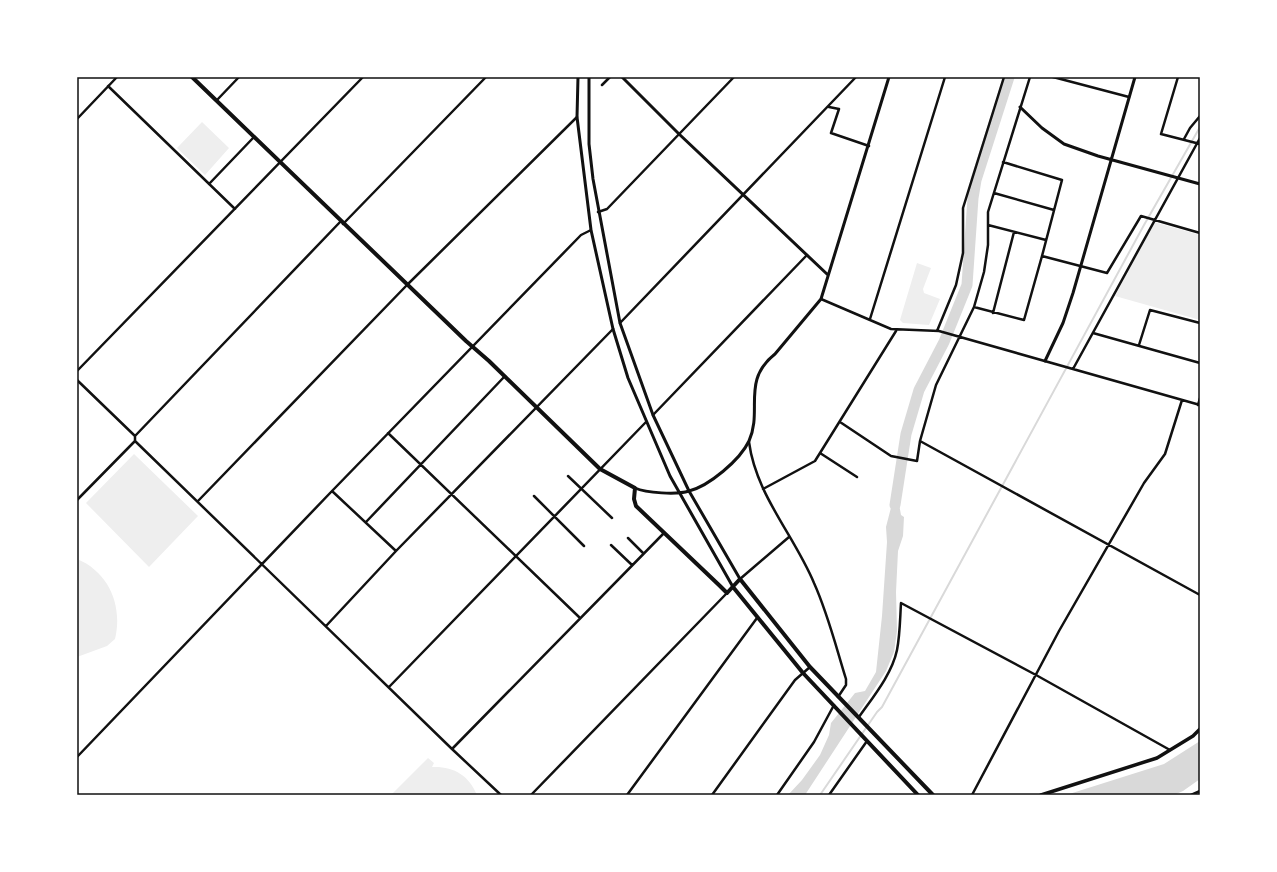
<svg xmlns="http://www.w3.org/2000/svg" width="1277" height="872" font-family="'Work Sans',sans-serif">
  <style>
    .green { fill: #eee }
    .water { fill: #d9d9d9 }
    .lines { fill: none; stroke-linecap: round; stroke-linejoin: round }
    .stream { stroke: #d9d9d9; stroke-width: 2 }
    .river { stroke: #d9d9d9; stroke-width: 11 }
    .minor { stroke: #111; stroke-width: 2.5 }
    .tertiary { stroke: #111; stroke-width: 3 }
    .secondary { stroke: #111; stroke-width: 3.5 }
    .primary { stroke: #111; stroke-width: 4 }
    .neatline { fill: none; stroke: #111; stroke-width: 1.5 }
  </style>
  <rect width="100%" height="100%" fill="#fff"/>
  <path class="green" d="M 202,122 L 229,148 L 205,175 L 177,148 Z
    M 1154,222 L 1200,235 L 1200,320 L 1115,296 Z
    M 917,263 L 931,268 L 923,289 L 924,293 L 940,299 L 929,325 L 903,323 L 900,320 Z
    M 134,454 L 198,516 L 149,567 L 86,503 Z
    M 77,559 C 109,572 123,606 115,639 L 107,646 L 77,657 Z
    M 428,758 L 434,763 L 432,767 C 453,766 469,775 477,795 L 391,795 Z"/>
  <path class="water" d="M 901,490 L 899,504 L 901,515 L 904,517 L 903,536 L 898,551 L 896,592 L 897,631 L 894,652 L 886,671 L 805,795 L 788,795 L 802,780 L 820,755 L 829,735 L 831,723 L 855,693 L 865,691 L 876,672 L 882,616 L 887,542 L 886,527 L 895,492 Z
    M 1200,741 L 1200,779 L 1183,791 L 1174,795 L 1066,795 L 1164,764 Z"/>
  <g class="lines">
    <path class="stream" d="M 820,795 L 877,712 L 882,707 L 1144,225 L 1200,127"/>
    <path class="river" d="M 895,505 L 906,434 L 919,390 L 944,342 L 967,285 L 973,198 L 976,180 L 1009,77"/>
    <path class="minor" d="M 1053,77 L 1129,97
      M 1178,77 L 1161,134 L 1200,144
      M 602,85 L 610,77
      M 108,86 L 235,209
      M 217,100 L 239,77
      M 829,107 L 839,109 L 831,133 L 869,146
      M 77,119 L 117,77
      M 1184,139 L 1190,128 L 1200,116
      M 1003,162 L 1062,180 L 1042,256 L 1107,273 L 1141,216 L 1200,233
      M 209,184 L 254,137
      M 994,193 L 1054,210
      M 598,212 L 607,209 L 734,77
      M 343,224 L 486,77
      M 988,225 L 1046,240
      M 821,299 L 891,329 L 939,331 L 1200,405
      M 974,307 L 1024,320 L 1042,256
      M 993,313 L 1014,232
      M 870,319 L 945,77
      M 620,323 L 856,77
      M 937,331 L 956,285 L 963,253 L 963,208 L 1004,77
      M 1093,333 L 1200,363
      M 1139,345 L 1150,310 L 1200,323
      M 1073,369 L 1200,138
      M 77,371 L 363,77
      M 77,380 L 135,436 L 135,441 L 452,749 L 501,795
      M 1198,405 L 1200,398
      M 653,415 L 807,255
      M 840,422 L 891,456 L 917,461 L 920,441 L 936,385 L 974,307 L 984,272 L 988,245 L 988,212 L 1030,77
      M 388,433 L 579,617
      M 135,436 L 341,221
      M 920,441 L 1200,595
      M 749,442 C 756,495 794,535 814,583 C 828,614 836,647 846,679 L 846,685 L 838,697
      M 820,453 L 857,477
      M 568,476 L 612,518
      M 763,489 L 815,461 L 896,331
      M 332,491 L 396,551
      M 534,496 L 584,546
      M 77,500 L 135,441
      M 198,501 L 407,285 L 577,117
      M 366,522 L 505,376
      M 628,538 L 643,553
      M 611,545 L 632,565
      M 740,579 L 789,537
      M 326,626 L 396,551 L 613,329
      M 389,687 L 646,422
      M 859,717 C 873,697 892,674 897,650 C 900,635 900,619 901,603 L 1036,675 L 1170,750
      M 452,749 L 664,533
      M 77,757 L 332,491 L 581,235 L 591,230
      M 531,795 L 727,593
      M 627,795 L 757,618
      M 712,795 L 795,680 L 810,667
      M 777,795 L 814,742 L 834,705
      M 829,795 L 867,741
      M 972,795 L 1059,631 L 1144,483 L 1165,454 L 1182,400
      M 1191,795 L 1200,791"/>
    <path class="tertiary" d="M 578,77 L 577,117 L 591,230 L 613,329 L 628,378 L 670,476 L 733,587
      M 589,77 L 589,144 L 593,179 L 620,323 L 653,415 L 689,491 L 740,579
      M 622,77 L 679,134 L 828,275
      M 1020,107 L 1042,128 L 1064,144 L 1098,156 L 1200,184
      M 1045,361 L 1063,323 L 1073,293 L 1135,77
      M 635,488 C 646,493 677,495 689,491 C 709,486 740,460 749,441 C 763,410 741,381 775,354 L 821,299 L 889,77"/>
    <path class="secondary" d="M 1041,795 L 1157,758 L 1193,736 L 1200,729"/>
    <path class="primary" d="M 192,77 L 466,341 L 489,361 L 600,469 L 635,488 L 634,499 L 636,506 L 720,586 L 727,593 L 740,579 L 810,667 L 933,795
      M 733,587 L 803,673 L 918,795"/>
  </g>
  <rect width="1277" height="872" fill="none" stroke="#ffffff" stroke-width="156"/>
  <rect x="78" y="78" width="1121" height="716" class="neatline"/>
</svg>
